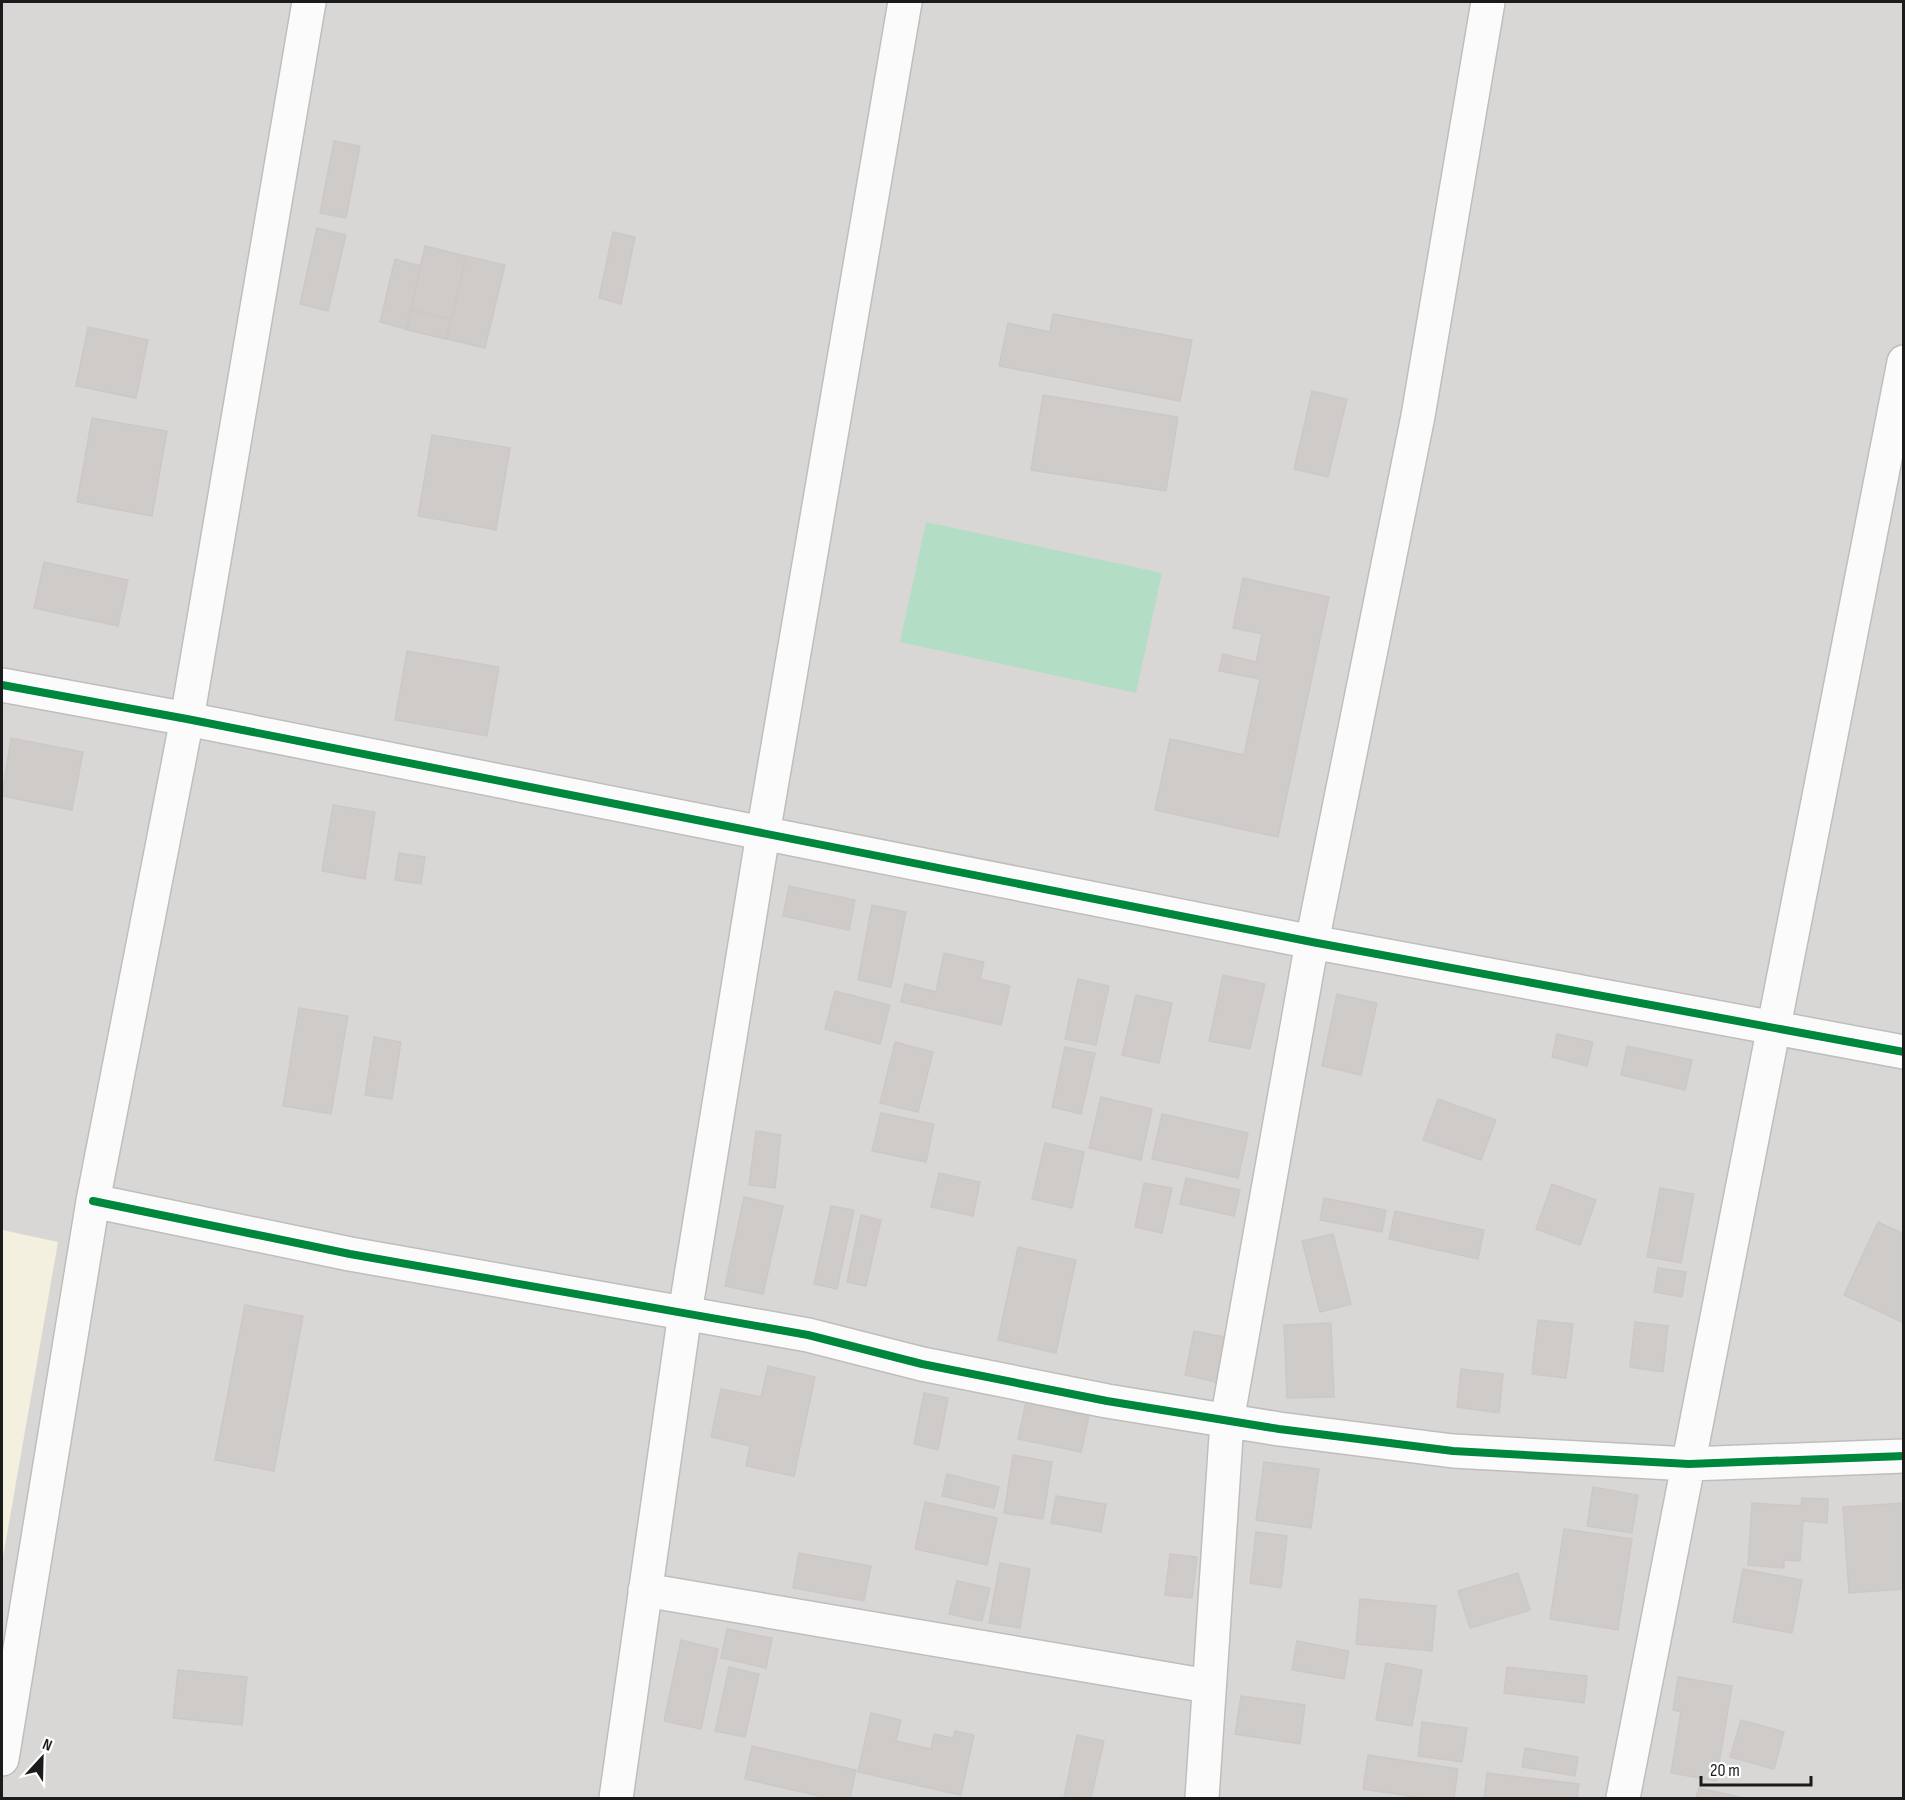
<svg xmlns="http://www.w3.org/2000/svg" width="1905" height="1800" font-family="'Sofia Sans Condensed',sans-serif">
  <style>
    .residential { fill: #d9d7d6 }
    .education { fill: #f4f0df }
    .pitch { fill: #b3ddc4 }
    .building { fill: #cecbc9; stroke: #cdc8c6; stroke-width: 1.5 }
    .lines { fill: none; stroke-linecap: round; stroke-linejoin: round }
    .minor-casing { stroke: #bfbebc; stroke-width: 36 }
    .minor { stroke: #fcfbfb; stroke-width: 33 }
    .cycleway-casing { stroke: #fff; stroke-width: 11 }
    .cycleway { stroke: #00873e; stroke-width: 8 }
  </style>
  <rect width="100%" height="100%" fill="#eae7e4"/>
  <path class="residential" d="M 2,2 L 1903,2 L 1903,1798 L 2,1798 Z"/>
  <path class="education" d="M 2,1230 L 58,1242 L 2,1563 Z"/>
  <path class="pitch" d="M 926,522 L 1162,573 L 1136,693 L 900,642 Z"/>
  <path class="building" d="M 334,141 L 360,146 L 346,218 L 320,213 Z
    M 317,228 L 346,235 L 328,311 L 300,304 Z
    M 613,232 L 635,237 L 621,304 L 599,298 Z
    M 425,246 L 466,256 L 452,319 L 411,310 Z
    M 466,256 L 505,265 L 485,348 L 447,339 Z
    M 395,259 L 421,266 L 406,329 L 380,322 Z
    M 412,310 L 451,320 L 446,339 L 407,330 Z
    M 1053,314 L 1192,340 L 1180,401 L 999,366 L 1008,323 L 1050,332 Z
    M 88,327 L 148,340 L 136,398 L 76,386 Z
    M 1312,391 L 1347,399 L 1328,477 L 1294,469 Z
    M 1043,395 L 1178,417 L 1166,491 L 1031,470 Z
    M 92,418 L 167,431 L 152,516 L 77,502 Z
    M 432,435 L 510,448 L 496,530 L 418,516 Z
    M 44,562 L 128,580 L 118,626 L 34,608 Z
    M 1243,578 L 1329,597 L 1278,837 L 1155,810 L 1170,739 L 1244,755 L 1260,679 L 1219,671 L 1223,654 L 1256,662 L 1262,634 L 1233,628 Z
    M 407,651 L 499,667 L 487,736 L 395,720 Z
    M 11,738 L 83,752 L 72,810 L 2,796 Z
    M 333,805 L 375,812 L 365,879 L 322,871 Z
    M 399,853 L 425,857 L 421,884 L 395,880 Z
    M 789,886 L 855,900 L 849,930 L 783,916 Z
    M 872,905 L 906,912 L 891,987 L 858,980 Z
    M 944,953 L 984,962 L 980,979 L 1010,986 L 1001,1025 L 901,1002 L 905,984 L 936,992 Z
    M 1223,975 L 1265,984 L 1250,1049 L 1209,1041 Z
    M 1078,979 L 1109,986 L 1096,1045 L 1065,1039 Z
    M 835,991 L 890,1005 L 880,1044 L 825,1029 Z
    M 1337,994 L 1377,1003 L 1361,1075 L 1322,1066 Z
    M 1136,995 L 1172,1003 L 1159,1063 L 1122,1055 Z
    M 299,1008 L 348,1016 L 331,1114 L 283,1106 Z
    M 1557,1034 L 1593,1042 L 1587,1066 L 1552,1057 Z
    M 374,1037 L 401,1042 L 392,1099 L 365,1095 Z
    M 895,1042 L 933,1052 L 918,1112 L 880,1103 Z
    M 1627,1046 L 1692,1060 L 1685,1090 L 1621,1075 Z
    M 1065,1047 L 1095,1053 L 1081,1114 L 1052,1107 Z
    M 1101,1097 L 1152,1109 L 1141,1160 L 1089,1148 Z
    M 1438,1099 L 1496,1120 L 1481,1160 L 1423,1140 Z
    M 881,1113 L 934,1124 L 926,1162 L 872,1151 Z
    M 1162,1114 L 1248,1133 L 1238,1178 L 1152,1159 Z
    M 756,1131 L 781,1135 L 775,1188 L 749,1185 Z
    M 1045,1143 L 1084,1152 L 1072,1208 L 1032,1199 Z
    M 939,1173 L 980,1182 L 973,1216 L 931,1207 Z
    M 1186,1178 L 1240,1190 L 1234,1216 L 1180,1204 Z
    M 1144,1183 L 1172,1188 L 1162,1233 L 1135,1227 Z
    M 1552,1184 L 1596,1200 L 1580,1245 L 1536,1229 Z
    M 1660,1188 L 1694,1194 L 1681,1263 L 1647,1257 Z
    M 744,1197 L 783,1206 L 763,1294 L 725,1286 Z
    M 1324,1198 L 1386,1210 L 1382,1232 L 1320,1220 Z
    M 831,1206 L 854,1210 L 837,1289 L 814,1284 Z
    M 1395,1211 L 1484,1230 L 1478,1259 L 1389,1239 Z
    M 861,1215 L 881,1220 L 866,1286 L 847,1282 Z
    M 1878,1222 L 1904,1234 L 1904,1323 L 1844,1295 Z
    M 1333,1234 L 1351,1304 L 1320,1312 L 1302,1241 Z
    M 1018,1247 L 1076,1260 L 1056,1353 L 998,1340 Z
    M 1658,1268 L 1686,1272 L 1682,1297 L 1654,1292 Z
    M 245,1305 L 303,1316 L 274,1471 L 215,1460 Z
    M 1538,1320 L 1573,1324 L 1566,1378 L 1532,1374 Z
    M 1635,1322 L 1668,1326 L 1663,1372 L 1630,1367 Z
    M 1331,1323 L 1334,1397 L 1287,1398 L 1284,1325 Z
    M 1194,1331 L 1225,1337 L 1216,1382 L 1185,1375 Z
    M 768,1366 L 815,1377 L 794,1476 L 746,1466 L 750,1446 L 711,1437 L 721,1389 L 761,1397 Z
    M 1461,1369 L 1503,1374 L 1499,1413 L 1457,1407 Z
    M 924,1393 L 948,1398 L 938,1450 L 914,1444 Z
    M 1026,1402 L 1089,1416 L 1081,1452 L 1018,1439 Z
    M 1013,1455 L 1052,1462 L 1043,1519 L 1004,1513 Z
    M 1264,1462 L 1319,1469 L 1311,1528 L 1256,1520 Z
    M 947,1474 L 999,1487 L 994,1508 L 942,1496 Z
    M 1593,1487 L 1638,1495 L 1632,1533 L 1587,1526 Z
    M 1056,1496 L 1106,1504 L 1101,1532 L 1051,1523 Z
    M 1802,1498 L 1828,1499 L 1827,1523 L 1803,1521 L 1800,1561 L 1784,1560 L 1784,1568 L 1748,1565 L 1752,1503 L 1801,1506 Z
    M 925,1502 L 997,1518 L 987,1565 L 915,1549 Z
    M 1903,1503 L 1904,1589 L 1849,1593 L 1843,1507 Z
    M 1564,1529 L 1632,1539 L 1618,1630 L 1550,1619 Z
    M 1256,1532 L 1287,1536 L 1281,1588 L 1250,1583 Z
    M 799,1553 L 871,1566 L 864,1601 L 793,1588 Z
    M 1170,1554 L 1197,1557 L 1192,1598 L 1165,1595 Z
    M 1000,1563 L 1030,1569 L 1020,1628 L 989,1623 Z
    M 1743,1569 L 1802,1580 L 1792,1633 L 1733,1622 Z
    M 1518,1573 L 1530,1610 L 1470,1628 L 1458,1591 Z
    M 957,1581 L 990,1588 L 982,1621 L 949,1614 Z
    M 1360,1599 L 1436,1606 L 1432,1651 L 1356,1644 Z
    M 727,1629 L 772,1638 L 766,1668 L 721,1658 Z
    M 681,1640 L 718,1649 L 701,1729 L 664,1721 Z
    M 1297,1641 L 1349,1651 L 1344,1679 L 1292,1670 Z
    M 1386,1663 L 1422,1670 L 1412,1726 L 1376,1720 Z
    M 729,1667 L 759,1674 L 745,1737 L 715,1731 Z
    M 1507,1667 L 1587,1676 L 1584,1703 L 1504,1693 Z
    M 178,1670 L 247,1677 L 242,1725 L 173,1718 Z
    M 1678,1677 L 1732,1686 L 1716,1781 L 1671,1773 L 1681,1712 L 1673,1710 Z
    M 1241,1696 L 1305,1705 L 1300,1744 L 1235,1734 Z
    M 871,1713 L 901,1720 L 896,1741 L 931,1749 L 934,1734 L 953,1738 L 955,1731 L 974,1735 L 961,1795 L 858,1772 Z
    M 1741,1720 L 1784,1732 L 1774,1769 L 1730,1757 Z
    M 1422,1722 L 1467,1728 L 1462,1762 L 1418,1756 Z
    M 1077,1735 L 1104,1741 L 1091,1798 L 1064,1797 Z
    M 752,1746 L 856,1770 L 850,1798 L 828,1798 L 745,1779 Z
    M 1525,1748 L 1578,1757 L 1575,1776 L 1522,1767 Z
    M 1368,1755 L 1458,1769 L 1454,1798 L 1422,1798 L 1363,1789 Z
    M 1487,1773 L 1579,1784 L 1577,1798 L 1484,1798 Z
    M 1699,1788 L 1744,1798 L 1696,1798 Z"/>
  <g class="lines">
    <g class="minor-casing">
      <path id="minor" d="M 2,685 L 187,719 L 1312,942 L 1904,1052
        M 93,1201 L 350,1254 L 808,1335 L 922,1364 L 1107,1401 L 1279,1429 L 1453,1451 L 1689,1464 L 1904,1456
        M 645,1590 L 1208,1686
        M 2,1759 L 93,1201 L 187,719 L 309,2
        M 616,1798 L 685,1313 L 763,834 L 905,2
        M 1202,1798 L 1227,1421 L 1312,942 L 1418,416 L 1488,2
        M 1623,1798 L 1904,362"/>
    </g>
    <use href="#minor" class="minor"/>
    <g class="cycleway-casing">
      <path id="cycleway" d="M 2,685 L 187,719 L 1312,942 L 1904,1052
        M 93,1201 L 350,1254 L 808,1335 L 922,1364 L 1107,1401 L 1279,1429 L 1453,1451 L 1689,1464 L 1904,1456"/>
    </g>
    <use href="#cycleway" class="cycleway"/>
  </g>
  <rect width="1905" height="1800" fill="none" stroke="#1b1b1b" stroke-width="6"/>
  <g transform="translate(42 1758) rotate(22)" stroke="#ffffff" stroke-width="4.5" paint-order="stroke">
  <path d="M0-4.5L10 22L0 15L-10 22Z" fill="#1b1b1b"/>
  <text y="-9" font-size="16" font-weight="bold" text-anchor="middle" fill="#1b1b1b">N</text>
  </g>
  <path d="M1701 1776v9h110v-9" fill="none" stroke="#1b1b1b" stroke-width="3"/>
  <text x="1710" y="1776" font-size="18" fill="#1b1b1b" stroke="#ffffff" stroke-width="4.5" paint-order="stroke">20 m</text>
</svg>
